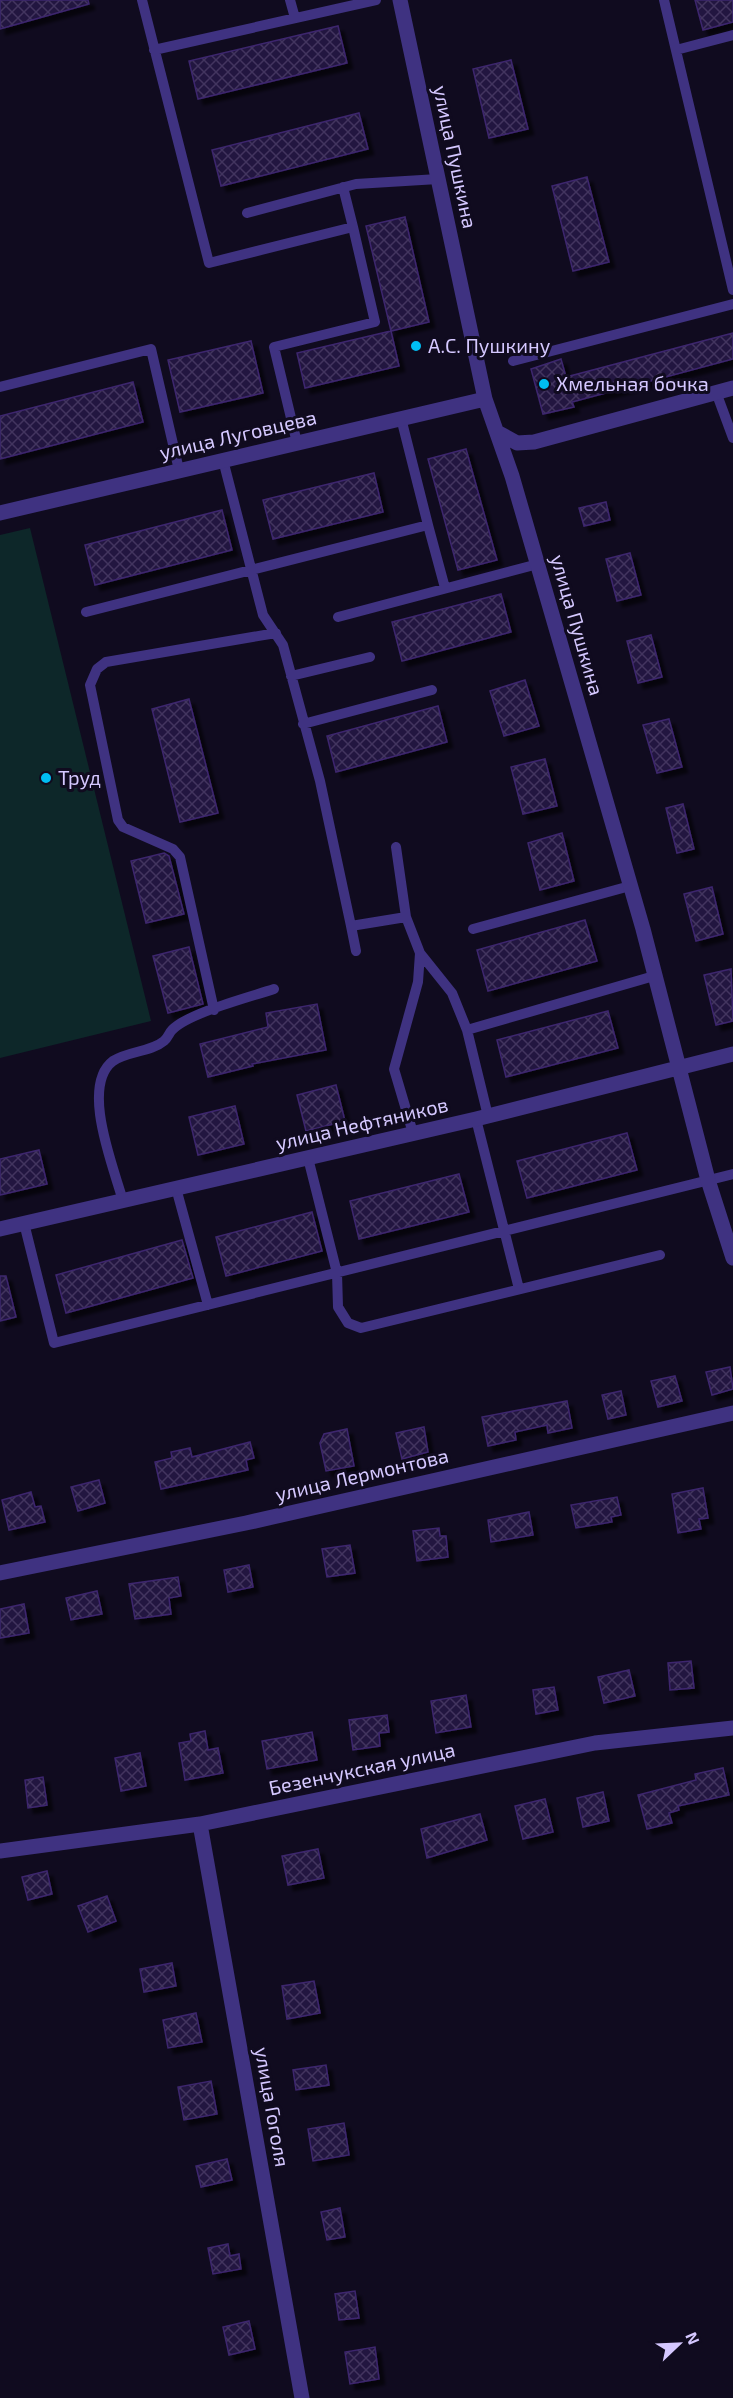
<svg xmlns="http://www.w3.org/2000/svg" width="733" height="2398" font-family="'Exo 2',sans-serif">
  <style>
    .pitch { fill: #0d2729 }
    .building { fill: url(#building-cross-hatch); stroke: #3d266e; stroke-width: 1.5; filter: url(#shadow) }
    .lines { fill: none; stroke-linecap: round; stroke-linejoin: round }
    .service { stroke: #3f3281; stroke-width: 10 }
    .minor { stroke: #3f3281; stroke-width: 15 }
    .poi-dot { fill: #00bef3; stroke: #100b1f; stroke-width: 2 }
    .labels { text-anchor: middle; stroke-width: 6; stroke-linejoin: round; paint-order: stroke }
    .street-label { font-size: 20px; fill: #d5c8ff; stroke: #100b1f }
    .poi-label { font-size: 20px; fill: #d5c8ff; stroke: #100b1f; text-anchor: start }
  </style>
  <defs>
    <pattern id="building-cross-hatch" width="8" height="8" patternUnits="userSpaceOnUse" patternTransform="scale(1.5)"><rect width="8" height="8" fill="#231641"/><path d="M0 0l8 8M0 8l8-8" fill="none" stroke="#42365e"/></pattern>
    <filter id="shadow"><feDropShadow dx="5.5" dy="5.5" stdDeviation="1.5" flood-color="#0009"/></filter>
  </defs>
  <rect width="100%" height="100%" fill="#100b1f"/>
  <path class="pitch" d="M 30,528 L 151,1021 L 0,1058 L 0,535 Z"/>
  <path class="building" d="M 0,0 L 88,0 L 89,4 L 0,29 Z
    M 695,0 L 733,0 L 733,22 L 703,30 Z
    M 338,26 L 347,63 L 198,99 L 189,61 Z
    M 511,60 L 528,129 L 489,138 L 473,69 Z
    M 359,113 L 368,149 L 221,186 L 212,150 Z
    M 587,177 L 609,262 L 573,271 L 552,186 Z
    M 405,217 L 429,322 L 391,331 L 366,226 Z
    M 391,331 L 399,366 L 305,388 L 297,353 Z
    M 733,333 L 733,359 L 572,402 L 574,407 L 543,414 L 531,369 L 561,359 L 566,377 Z
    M 251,341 L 263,393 L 180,412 L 168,360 Z
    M 133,382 L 143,422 L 0,459 L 0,416 Z
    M 466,449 L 497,560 L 458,570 L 428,459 Z
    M 374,473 L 383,512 L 273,539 L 263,500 Z
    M 606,502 L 610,520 L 584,526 L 579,508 Z
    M 222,510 L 232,550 L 95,585 L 85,545 Z
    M 630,553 L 641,595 L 617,601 L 606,559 Z
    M 501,594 L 511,632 L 402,661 L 392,622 Z
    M 651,635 L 662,677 L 638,683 L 627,641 Z
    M 525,680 L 539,726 L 504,736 L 490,691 Z
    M 189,699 L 218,813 L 180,822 L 152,709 Z
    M 438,706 L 447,742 L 336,772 L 327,736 Z
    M 669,719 L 682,767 L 657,773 L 643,725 Z
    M 545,759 L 557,806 L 523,814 L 511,767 Z
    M 683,804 L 694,849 L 677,853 L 666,808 Z
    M 562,833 L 574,881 L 540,890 L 528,843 Z
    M 164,853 L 169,856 L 184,914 L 146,923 L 131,861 Z
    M 712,887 L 723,934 L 696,941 L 684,894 Z
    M 585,920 L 597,961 L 488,991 L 477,950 Z
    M 189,947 L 203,1004 L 168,1013 L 153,956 Z
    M 731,969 L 733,1021 L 716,1025 L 704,975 Z
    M 317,1004 L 326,1050 L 252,1064 L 253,1066 L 208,1077 L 200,1044 L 268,1027 L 266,1013 Z
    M 608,1011 L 618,1048 L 506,1077 L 497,1040 Z
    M 336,1085 L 345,1121 L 306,1131 L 297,1095 Z
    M 235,1106 L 244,1144 L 198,1155 L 189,1117 Z
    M 627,1133 L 637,1170 L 527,1198 L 517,1161 Z
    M 39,1150 L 47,1184 L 0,1195 L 0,1159 Z
    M 459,1174 L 469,1212 L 359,1239 L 350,1201 Z
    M 312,1212 L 322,1251 L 226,1276 L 216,1237 Z
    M 182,1240 L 193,1278 L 66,1313 L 56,1275 Z
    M 0,1276 L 6,1276 L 16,1317 L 0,1321 Z
    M 730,1367 L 733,1389 L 712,1395 L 706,1372 Z
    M 675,1376 L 682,1401 L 658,1407 L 651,1381 Z
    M 621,1391 L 626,1415 L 608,1419 L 602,1395 Z
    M 567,1401 L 572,1428 L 548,1433 L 547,1425 L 515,1432 L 516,1440 L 488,1446 L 482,1417 Z
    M 424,1427 L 428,1452 L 402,1459 L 396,1433 Z
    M 347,1429 L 354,1466 L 326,1471 L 320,1443 L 324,1434 Z
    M 250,1442 L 254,1458 L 246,1460 L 248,1470 L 161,1489 L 155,1462 L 172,1458 L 171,1452 L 190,1448 L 192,1457 Z
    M 99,1480 L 105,1503 L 78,1511 L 71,1487 Z
    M 703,1488 L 708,1518 L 699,1519 L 701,1529 L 678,1533 L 672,1494 Z
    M 31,1492 L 35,1507 L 41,1506 L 45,1522 L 9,1530 L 2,1500 Z
    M 617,1497 L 621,1515 L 611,1517 L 612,1522 L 576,1528 L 571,1505 Z
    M 529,1512 L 533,1535 L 491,1542 L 488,1520 Z
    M 439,1528 L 440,1536 L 446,1536 L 448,1557 L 417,1561 L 413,1531 Z
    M 350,1545 L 355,1573 L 327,1577 L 322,1549 Z
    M 249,1565 L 253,1587 L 228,1592 L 224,1570 Z
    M 178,1577 L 181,1596 L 169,1598 L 171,1614 L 135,1619 L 129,1584 Z
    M 97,1591 L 102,1614 L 71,1620 L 66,1598 Z
    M 24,1604 L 29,1633 L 0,1638 L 0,1609 Z
    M 691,1661 L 694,1688 L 670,1690 L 668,1663 Z
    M 629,1670 L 635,1696 L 604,1703 L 598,1677 Z
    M 554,1687 L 558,1710 L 536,1714 L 533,1690 Z
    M 466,1695 L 471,1727 L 436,1733 L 431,1701 Z
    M 387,1715 L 389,1732 L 379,1733 L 380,1746 L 353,1750 L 349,1720 Z
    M 205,1731 L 208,1750 L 218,1748 L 223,1773 L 185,1780 L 179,1743 L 191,1741 L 190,1734 Z
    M 312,1732 L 317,1760 L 267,1769 L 262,1741 Z
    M 140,1753 L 146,1786 L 121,1791 L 115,1758 Z
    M 723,1768 L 729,1795 L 678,1806 L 679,1810 L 669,1813 L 672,1823 L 647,1829 L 638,1795 L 696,1780 L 695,1774 Z
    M 43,1777 L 47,1805 L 28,1808 L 25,1780 Z
    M 603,1792 L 609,1821 L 583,1827 L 577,1798 Z
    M 545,1799 L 553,1832 L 523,1839 L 515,1806 Z
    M 480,1814 L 487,1840 L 427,1858 L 421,1829 Z
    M 318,1849 L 324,1878 L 288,1885 L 282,1856 Z
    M 47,1871 L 52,1894 L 28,1900 L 22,1877 Z
    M 107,1896 L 116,1921 L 88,1932 L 78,1906 Z
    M 172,1963 L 176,1986 L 144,1992 L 140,1969 Z
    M 314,1981 L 320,2013 L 287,2019 L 282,1986 Z
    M 196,2013 L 202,2042 L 168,2048 L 163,2020 Z
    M 326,2065 L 329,2085 L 296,2090 L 293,2070 Z
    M 211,2081 L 217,2114 L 184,2120 L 178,2087 Z
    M 344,2123 L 349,2155 L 313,2161 L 308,2129 Z
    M 227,2159 L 232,2180 L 201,2187 L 196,2166 Z
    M 340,2208 L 345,2237 L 327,2240 L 321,2212 Z
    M 228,2244 L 230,2256 L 239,2254 L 241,2269 L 213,2274 L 208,2248 Z
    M 355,2291 L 359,2318 L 339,2320 L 335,2294 Z
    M 249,2321 L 255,2349 L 229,2355 L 223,2327 Z
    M 375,2347 L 379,2379 L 350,2384 L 345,2352 Z"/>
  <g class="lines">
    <path class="service" d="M 142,0 L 209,263 L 353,227 L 375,322 L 274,347 L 297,443
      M 290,0 L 295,18
      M 664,0 L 733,290
      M 154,50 L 376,0
      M 676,50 L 733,35
      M 343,187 L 353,227
      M 247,213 L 356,184 L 438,179
      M 513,361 L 733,304
      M 0,387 L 151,349 L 179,470
      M 716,392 L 733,438
      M 223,460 L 263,615 L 283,645 L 320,781 L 351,926
      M 428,525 L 445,588
      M 86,612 L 428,525 L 401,418
      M 338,617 L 538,564
      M 291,676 L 370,657
      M 303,724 L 432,690
      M 396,847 L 406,917
      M 473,929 L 630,886
      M 356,951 L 351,926 L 406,917 L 420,953 L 418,982 L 394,1069 L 413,1133
      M 420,953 L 452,993 L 467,1030
      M 214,1010 L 180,857 L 173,849 L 123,827 L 118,820 L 90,685 L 97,669 L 106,662 L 276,633
      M 488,1116 L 467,1030 L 654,976
      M 476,1119 L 519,1289
      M 308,1158 L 337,1273 L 338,1307 L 348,1323 L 361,1328 L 660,1255
      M 176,1188 L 208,1305
      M 123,1201 C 114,1168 80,1086 113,1061 C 128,1051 151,1052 164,1041 C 168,1038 169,1033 172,1030 C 188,1013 250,997 274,989
      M 24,1223 L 54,1343 L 733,1174"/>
    <path class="minor" d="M 400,0 L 485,399 L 512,476 L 643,929 L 708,1180 L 733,1258
      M 497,432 L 517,443 L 534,442 L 733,388
      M 0,513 L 485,399
      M 0,1229 L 476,1119 L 733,1054
      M 0,1573 L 246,1523 L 733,1413
      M 200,1824 L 302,2398
      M 0,1851 L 200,1824 L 595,1743 L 733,1728"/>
  </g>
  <g class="poi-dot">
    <circle cx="416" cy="346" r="6"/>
    <circle cx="544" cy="384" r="6"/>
    <circle cx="46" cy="778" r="6"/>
  </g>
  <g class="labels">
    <g class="street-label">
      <text transform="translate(455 157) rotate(78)" y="7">улица Пушкина</text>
      <text transform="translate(238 435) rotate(-13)" y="7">улица Луговцева</text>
      <text transform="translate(577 625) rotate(74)" y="7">улица Пушкина</text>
      <text transform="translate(362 1124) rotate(-13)" y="7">улица Нефтяников</text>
      <text transform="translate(362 1475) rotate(-13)" y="7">улица Лермонтова</text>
      <text transform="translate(362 1769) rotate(-12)" y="7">Безенчукская улица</text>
      <text transform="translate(272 2107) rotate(80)" y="7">улица Гоголя</text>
    </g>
    <g class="poi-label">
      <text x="428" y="353">А.С. Пушкину</text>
      <text x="556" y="391">Хмельная бочка</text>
      <text x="58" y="785">Труд</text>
    </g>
  </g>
  <g transform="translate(679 2344) rotate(67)" stroke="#100b1f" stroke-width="4.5" paint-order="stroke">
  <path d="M0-4.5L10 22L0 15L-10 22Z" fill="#d5c8ff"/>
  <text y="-9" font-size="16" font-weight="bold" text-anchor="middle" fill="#d5c8ff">N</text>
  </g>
</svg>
